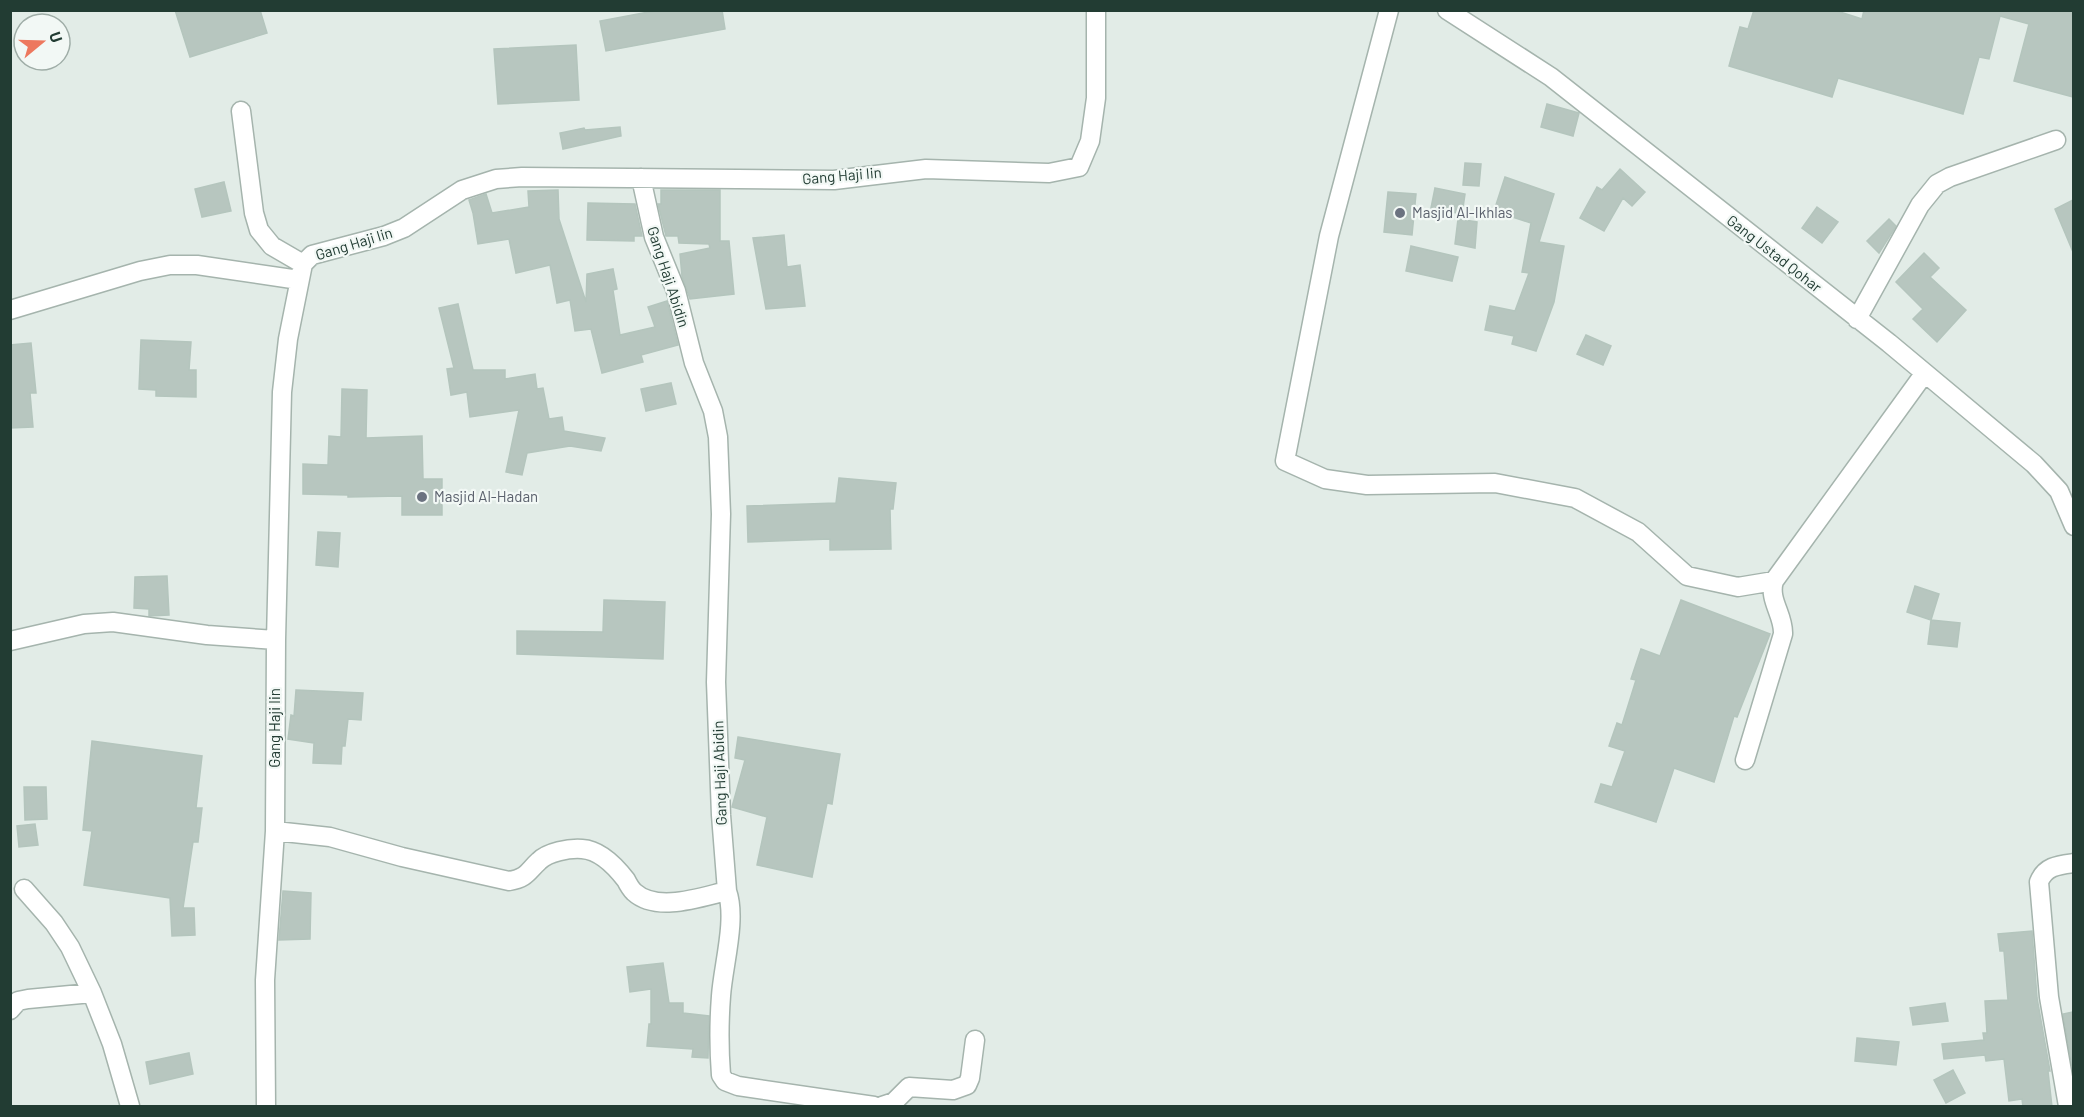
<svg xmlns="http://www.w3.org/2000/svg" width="2084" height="1117" font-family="Barlow,sans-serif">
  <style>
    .building { fill: #b7c6bf; stroke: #b4c5bd; stroke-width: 1.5 }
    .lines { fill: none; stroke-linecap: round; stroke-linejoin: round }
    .minor-casing { stroke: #a5b4ad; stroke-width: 21 }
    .minor { stroke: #fff; stroke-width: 18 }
    .worship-dot { fill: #6b7280; stroke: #f2f8f5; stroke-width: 2 }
    .labels { text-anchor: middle; stroke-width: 4.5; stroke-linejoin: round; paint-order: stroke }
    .street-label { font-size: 15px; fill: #223c33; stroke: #f2f8f5 }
    .worship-label { font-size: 15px; fill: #5b616d; stroke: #f2f8f5; text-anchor: start }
  </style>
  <rect width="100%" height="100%" fill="#e2ece7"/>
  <path class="building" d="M 175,10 L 260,10 L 267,33 L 190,57 Z
    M 659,10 L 722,10 L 725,29 L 606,51 L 600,21 Z
    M 1754,10 L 1834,10 L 1862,19 L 1864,10 L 2073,10 L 2073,97 L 2014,81 L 2029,24 L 2000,16 L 1989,59 L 1979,57 L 1963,114 L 1838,78 L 1832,97 L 1729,66 L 1740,27 L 1748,29 Z
    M 576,45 L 579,100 L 498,104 L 494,49 Z
    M 1547,104 L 1579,113 L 1573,136 L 1541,127 Z
    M 620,127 L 621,136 L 563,149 L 560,133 L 584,128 L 585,130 Z
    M 1465,163 L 1481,164 L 1479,186 L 1463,185 Z
    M 1620,169 L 1645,192 L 1632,206 L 1623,198 L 1604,231 L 1580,218 L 1597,187 L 1602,190 Z
    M 1505,177 L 1554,194 L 1539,242 L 1564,246 L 1554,302 L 1536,351 L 1512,344 L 1514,336 L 1485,330 L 1490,306 L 1515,311 L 1529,273 L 1522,272 L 1531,223 L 1494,211 Z
    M 224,182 L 231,211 L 202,217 L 195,189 Z
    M 1435,188 L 1465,194 L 1462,214 L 1431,208 Z
    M 558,190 L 559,219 L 586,302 L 587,274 L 613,269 L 617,289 L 613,290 L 620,335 L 655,327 L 648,307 L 667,301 L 678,345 L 641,355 L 643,362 L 602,373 L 591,329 L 575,331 L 570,300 L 557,303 L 550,265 L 516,273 L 509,239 L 478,244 L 473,213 L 469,200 L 486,194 L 492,213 L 529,207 L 528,191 Z
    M 661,190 L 720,190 L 720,241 L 729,241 L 734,294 L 690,299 L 682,276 L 680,254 L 710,248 L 709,244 L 679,243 L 678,236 L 666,236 L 658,204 L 661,204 Z
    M 1388,192 L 1416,194 L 1412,235 L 1384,232 Z
    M 2073,200 L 2073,252 L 2055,209 Z
    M 588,203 L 635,204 L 642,236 L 634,236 L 634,241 L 587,240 Z
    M 1817,207 L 1838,222 L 1822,243 L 1802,228 Z
    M 1458,219 L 1477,222 L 1475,248 L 1455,244 Z
    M 1889,219 L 1896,226 L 1879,253 L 1867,241 Z
    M 784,235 L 787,267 L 800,265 L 805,306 L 766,309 L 753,238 Z
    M 1411,246 L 1458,257 L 1452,281 L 1406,271 Z
    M 1924,253 L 1939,268 L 1930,277 L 1966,310 L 1937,342 L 1913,319 L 1923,309 L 1896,282 Z
    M 458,304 L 473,370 L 505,370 L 505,379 L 535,374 L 537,389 L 543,388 L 549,419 L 562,417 L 564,431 L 605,438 L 601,451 L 570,446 L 527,453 L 522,475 L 506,472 L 519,410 L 470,417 L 467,392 L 451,395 L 447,369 L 454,368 L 439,308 Z
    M 1586,335 L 1611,346 L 1603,365 L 1577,354 Z
    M 141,340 L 191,342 L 189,370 L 196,370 L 196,397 L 156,396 L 156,390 L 139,389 Z
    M 31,343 L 36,393 L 30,393 L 33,427 L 10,428 L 10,345 Z
    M 671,383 L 676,404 L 646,411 L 641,389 Z
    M 342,389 L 367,390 L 366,438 L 422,436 L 423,479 L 442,479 L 442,515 L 402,515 L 402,496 L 348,497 L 348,495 L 303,494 L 303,464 L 328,465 L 329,436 L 341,437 Z
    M 839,478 L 896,483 L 893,509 L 890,509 L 891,549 L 830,550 L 830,539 L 748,542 L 747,506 L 836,503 Z
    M 318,532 L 340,533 L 338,567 L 316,565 Z
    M 167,576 L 169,615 L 149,616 L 149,609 L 134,608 L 135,577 Z
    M 1915,586 L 1939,594 L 1931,620 L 1907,612 Z
    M 604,600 L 665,602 L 663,659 L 517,654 L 517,631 L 603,632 Z
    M 1681,600 L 1770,634 L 1737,717 L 1734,716 L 1714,782 L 1674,768 L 1656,822 L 1595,802 L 1601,784 L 1612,787 L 1625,751 L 1609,746 L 1617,723 L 1622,725 L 1636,680 L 1631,679 L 1641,649 L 1660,656 Z
    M 1931,620 L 1960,623 L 1957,647 L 1928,644 Z
    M 296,690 L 363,693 L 361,720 L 348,719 L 345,746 L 342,746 L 341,764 L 313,763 L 314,743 L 288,739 L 291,715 L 294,716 Z
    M 738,737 L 840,754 L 832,804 L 827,803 L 812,877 L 757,865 L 767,817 L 732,807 L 745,760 L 735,758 Z
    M 92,741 L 202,756 L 196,808 L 202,808 L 198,842 L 193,842 L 183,908 L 194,908 L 195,935 L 172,936 L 170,898 L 84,885 L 92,831 L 83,830 Z
    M 24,787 L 46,787 L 47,819 L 25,820 Z
    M 35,824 L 38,845 L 19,847 L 17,826 Z
    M 283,891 L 311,893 L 310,939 L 279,940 Z
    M 2032,931 L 2037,998 L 2050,1071 L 2048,1071 L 2052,1107 L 2023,1107 L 2022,1099 L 2009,1101 L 2004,1059 L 1986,1061 L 1985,1055 L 1944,1059 L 1942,1044 L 1984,1040 L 1983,1033 L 1987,1033 L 1985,1001 L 2008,1000 L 2004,951 L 2000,951 L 1998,934 Z
    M 663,963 L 669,1003 L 683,1003 L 683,1013 L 709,1016 L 708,1058 L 692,1057 L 693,1049 L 647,1046 L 649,1024 L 651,1024 L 651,989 L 630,992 L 627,967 Z
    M 1945,1003 L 1948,1021 L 1913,1025 L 1910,1008 Z
    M 2073,1012 L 2073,1066 L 2072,1066 L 2063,1014 Z
    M 1857,1038 L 1899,1042 L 1896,1065 L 1855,1061 Z
    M 189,1053 L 193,1074 L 150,1084 L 146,1062 Z
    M 1953,1070 L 1965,1093 L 1946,1103 L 1934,1080 Z"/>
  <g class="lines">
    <g class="minor-casing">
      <path id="minor" d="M 1389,10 L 1329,236 L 1285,461 L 1325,479 L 1367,485 L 1495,483 L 1575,498 L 1638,532 L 1687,576 L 1738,587 L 1774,581
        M 1447,10 L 1551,77 L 1889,343 L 2034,464 L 2059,491 L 2074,526
        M 241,111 L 254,213 L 259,230 L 272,246 L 303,264
        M 10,310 L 140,271 L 170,265 L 197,265 L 299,280
        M 1857,319 L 1920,205 L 1937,184 L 1950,177 L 2056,140
        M 10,641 L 84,624 L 113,622 L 207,635 L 276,640
        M 1745,760 L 1783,634 C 1784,615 1768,600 1774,581 L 1924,374
        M 275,831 L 330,837 L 402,857 L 509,881 C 527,878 527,872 539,861 C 548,852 569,848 582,849 C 600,850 616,867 626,880 C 628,884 631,889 634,892 C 657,913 701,897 727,891 L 721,815 L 716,682 L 721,514 L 718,437 L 713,411 L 694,363 L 676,291 L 654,237 L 641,178
        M 24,889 L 54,923 L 70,947 L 92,993 L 112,1044 L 130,1106
        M 727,891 C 737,919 723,966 721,996 C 719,1022 719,1049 721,1075 L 725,1081 L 738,1086 L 874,1106
        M 10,1010 L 18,1001 L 28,999 L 92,993
        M 266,1106 L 265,980 L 275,831 L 276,640 L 282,392 L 288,339 L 303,264 L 312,255 L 384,236 L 404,228 L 462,190 L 496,179 L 522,177 L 834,180 L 926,169 L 1049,173 L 1079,167 L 1090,141 L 1096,98 L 1096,10
        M 882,1106 L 894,1102 L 909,1087 L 953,1090 L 967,1085 L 970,1078 L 975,1040
        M 2068,1106 L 2049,997 L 2039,882 C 2045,866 2059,865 2074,863"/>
    </g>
    <use href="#minor" class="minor"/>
  </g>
  <g class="worship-dot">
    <circle cx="1400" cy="213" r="6"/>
    <circle cx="422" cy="497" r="6"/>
  </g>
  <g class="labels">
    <g class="street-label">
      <text transform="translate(842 176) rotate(-5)" y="5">Gang Haji Iin</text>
      <text transform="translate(354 244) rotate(-17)" y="5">Gang Haji Iin</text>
      <text transform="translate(1774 254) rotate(38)" y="5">Gang Ustad Qohar</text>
      <text transform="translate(668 277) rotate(72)" y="5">Gang Haji Abidin</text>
      <text transform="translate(275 728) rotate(-90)" y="5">Gang Haji Iin</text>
      <text transform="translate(720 773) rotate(-92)" y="5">Gang Haji Abidin</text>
    </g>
    <g class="worship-label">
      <text x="1412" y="218">Masjid Al-Ikhlas</text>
      <text x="434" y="502">Masjid Al-Hadan</text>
    </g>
  </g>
  <rect width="2084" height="1117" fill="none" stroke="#223c33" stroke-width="24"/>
  <g transform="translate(42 42) rotate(71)"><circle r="28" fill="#f2f8f5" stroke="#9fada7" stroke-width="1.5"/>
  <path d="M0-4.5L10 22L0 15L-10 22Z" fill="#ed785e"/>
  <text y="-9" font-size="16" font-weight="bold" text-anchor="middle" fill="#223c33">U</text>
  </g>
</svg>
